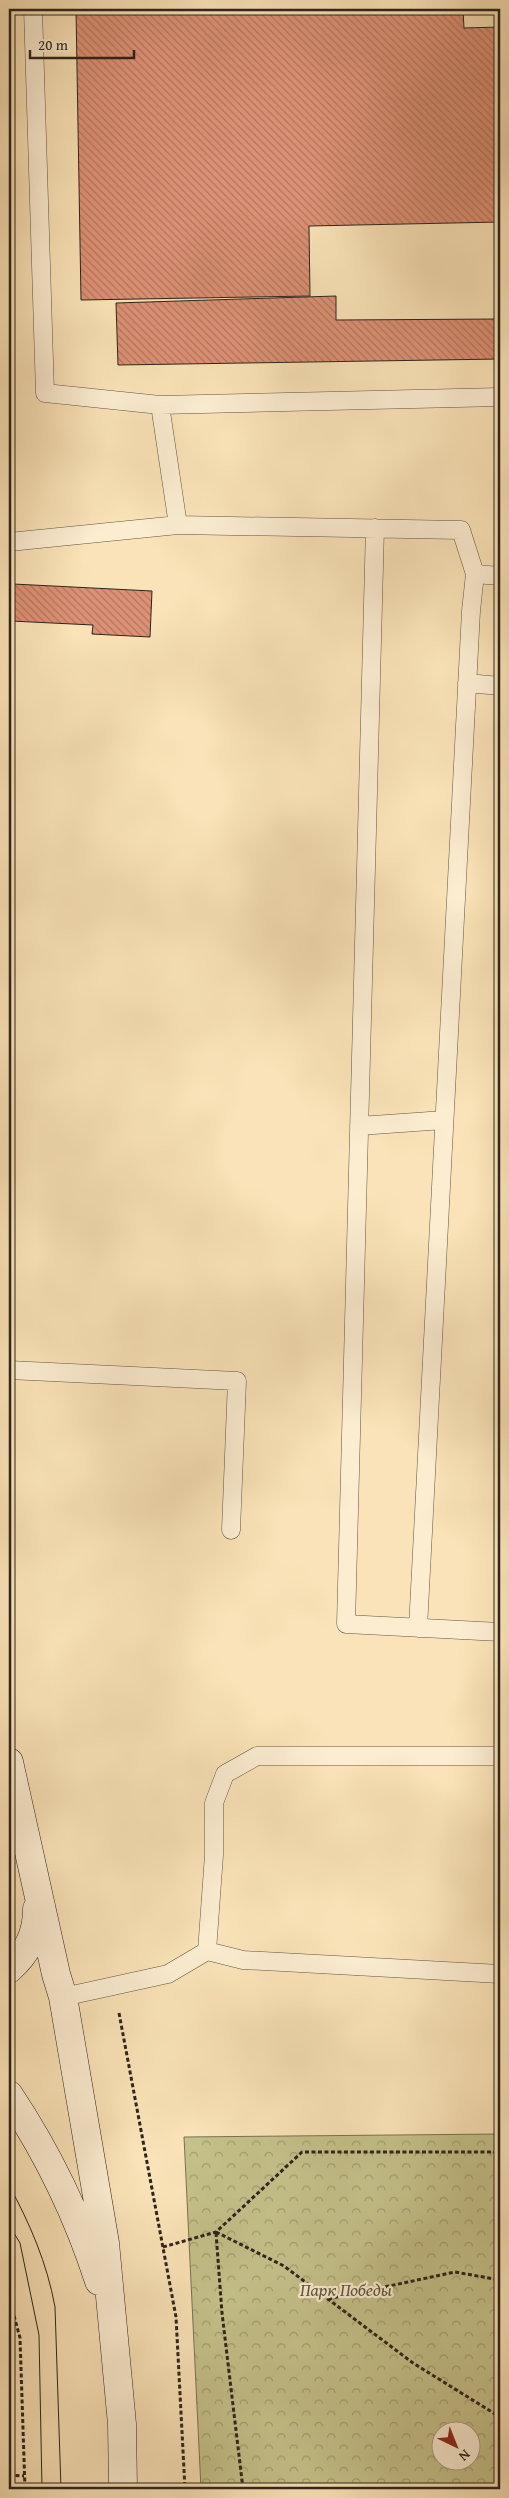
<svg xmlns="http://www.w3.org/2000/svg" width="509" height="2498" font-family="'Gentium Book Plus',serif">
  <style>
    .park { fill: url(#park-crowns); stroke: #797252; fill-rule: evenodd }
    .building { fill: url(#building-back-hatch); stroke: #2d241b }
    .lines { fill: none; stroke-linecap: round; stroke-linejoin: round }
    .lane-casing { stroke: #605442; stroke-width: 19 }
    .secondary-casing { stroke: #2d241b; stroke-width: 29 }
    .path { stroke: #2d241b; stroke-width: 3; stroke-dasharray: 4 2.5; stroke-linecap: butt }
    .lane { stroke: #fcedd1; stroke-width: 18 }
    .secondary { stroke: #fcedd1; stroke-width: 28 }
    .tram { stroke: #2d241b; stroke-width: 1 }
    .labels { text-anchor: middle; stroke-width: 4.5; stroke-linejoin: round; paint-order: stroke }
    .park-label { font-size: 18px; font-style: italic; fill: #5b533c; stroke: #fcedd1 }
  </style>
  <defs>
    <pattern id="park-crowns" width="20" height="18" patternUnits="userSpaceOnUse" patternTransform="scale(1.25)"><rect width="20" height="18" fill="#c5c18a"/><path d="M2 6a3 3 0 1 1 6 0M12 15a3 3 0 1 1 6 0" fill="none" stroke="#a09d70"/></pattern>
    <pattern id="building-back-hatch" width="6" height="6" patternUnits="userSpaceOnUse" patternTransform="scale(1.25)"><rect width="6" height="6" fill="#dd9176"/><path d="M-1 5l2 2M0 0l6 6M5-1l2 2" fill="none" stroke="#b47660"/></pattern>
  </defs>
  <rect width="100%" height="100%" fill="#fae3b8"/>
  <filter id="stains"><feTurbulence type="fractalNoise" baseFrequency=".004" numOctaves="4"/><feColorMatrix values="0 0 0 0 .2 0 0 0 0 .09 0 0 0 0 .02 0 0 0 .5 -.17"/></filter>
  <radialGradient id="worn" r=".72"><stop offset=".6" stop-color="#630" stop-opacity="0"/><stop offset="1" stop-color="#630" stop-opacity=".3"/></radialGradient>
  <path class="park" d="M 500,2134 L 500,2489 L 201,2489 L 184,2137 ZM 442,2430 L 472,2430 L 472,2460 L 442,2460 Z"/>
  <path class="building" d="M 76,9 L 463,9 L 464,28 L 500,27 L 500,222 L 309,226 L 310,296 L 81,300 Z
    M 336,296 L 336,320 L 500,319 L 500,359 L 118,365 L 116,303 Z
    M 13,584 L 152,591 L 150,637 L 92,634 L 93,625 L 11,621 Z"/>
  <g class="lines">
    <g class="lane-casing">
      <path id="lane" d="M 33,9 L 45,393 L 160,405 L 178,525
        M 160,405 L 500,397
        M 375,528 L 346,1624 L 500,1632
        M 9,542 L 178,525 L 461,530 L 475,574 L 500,576
        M 467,683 L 500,686
        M 359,1126 L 444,1120
        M 9,1370 L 237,1381 L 231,1530
        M 418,1628 L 471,611 L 475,574
        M 207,1951 L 214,1855 L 214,1803 L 225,1774 L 257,1756 L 500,1756
        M 63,1997 L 168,1974 L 207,1951 L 243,1960 L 500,1974"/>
    </g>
    <g class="secondary-casing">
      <path id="secondary" d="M 9,1762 L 56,1974 L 63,1997 L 105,2243 L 122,2424 L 123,2489
        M 9,1969 C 28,1952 37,1934 37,1909
        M 9,2095 C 47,2152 78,2216 99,2281"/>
    </g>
    <path class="path" d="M 119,2013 L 176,2317 L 185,2489
      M 216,2232 L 284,2266 L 413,2363 L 500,2417
      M 216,2233 L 222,2313 L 243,2489
      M 163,2247 L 216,2232 L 302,2152 L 500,2152
      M 9,2297 L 20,2338 L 25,2489
      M 328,2299 L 455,2272 L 500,2280
      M 9,2475 L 24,2476"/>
    <use href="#lane" class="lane"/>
    <use href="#secondary" class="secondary"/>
    <path class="tram" d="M 9,2185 C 30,2224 47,2263 55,2307 L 61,2489
      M 9,2225 L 20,2243 L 39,2335 L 42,2489"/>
  </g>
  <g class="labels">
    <g class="park-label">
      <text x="346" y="2296">Парк Победы</text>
    </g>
  </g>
  <rect width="509" height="2498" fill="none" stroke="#fae3b8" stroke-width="30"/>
  <rect x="10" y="10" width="489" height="2478" fill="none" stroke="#2d241b" stroke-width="2.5"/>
  <rect x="15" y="15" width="479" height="2468" fill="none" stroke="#2d241b"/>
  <g transform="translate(456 2446) rotate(137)"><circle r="24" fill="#fcedd1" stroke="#a99d88"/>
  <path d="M0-4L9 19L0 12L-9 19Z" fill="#8f2418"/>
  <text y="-8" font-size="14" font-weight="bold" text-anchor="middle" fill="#2d241b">N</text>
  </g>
  <path d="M30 50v8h104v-8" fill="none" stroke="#2d241b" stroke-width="2.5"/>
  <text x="38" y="50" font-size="15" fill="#2d241b" stroke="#fcedd1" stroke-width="4" paint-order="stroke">20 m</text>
  <rect width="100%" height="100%" filter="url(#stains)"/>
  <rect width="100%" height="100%" fill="url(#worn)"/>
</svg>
